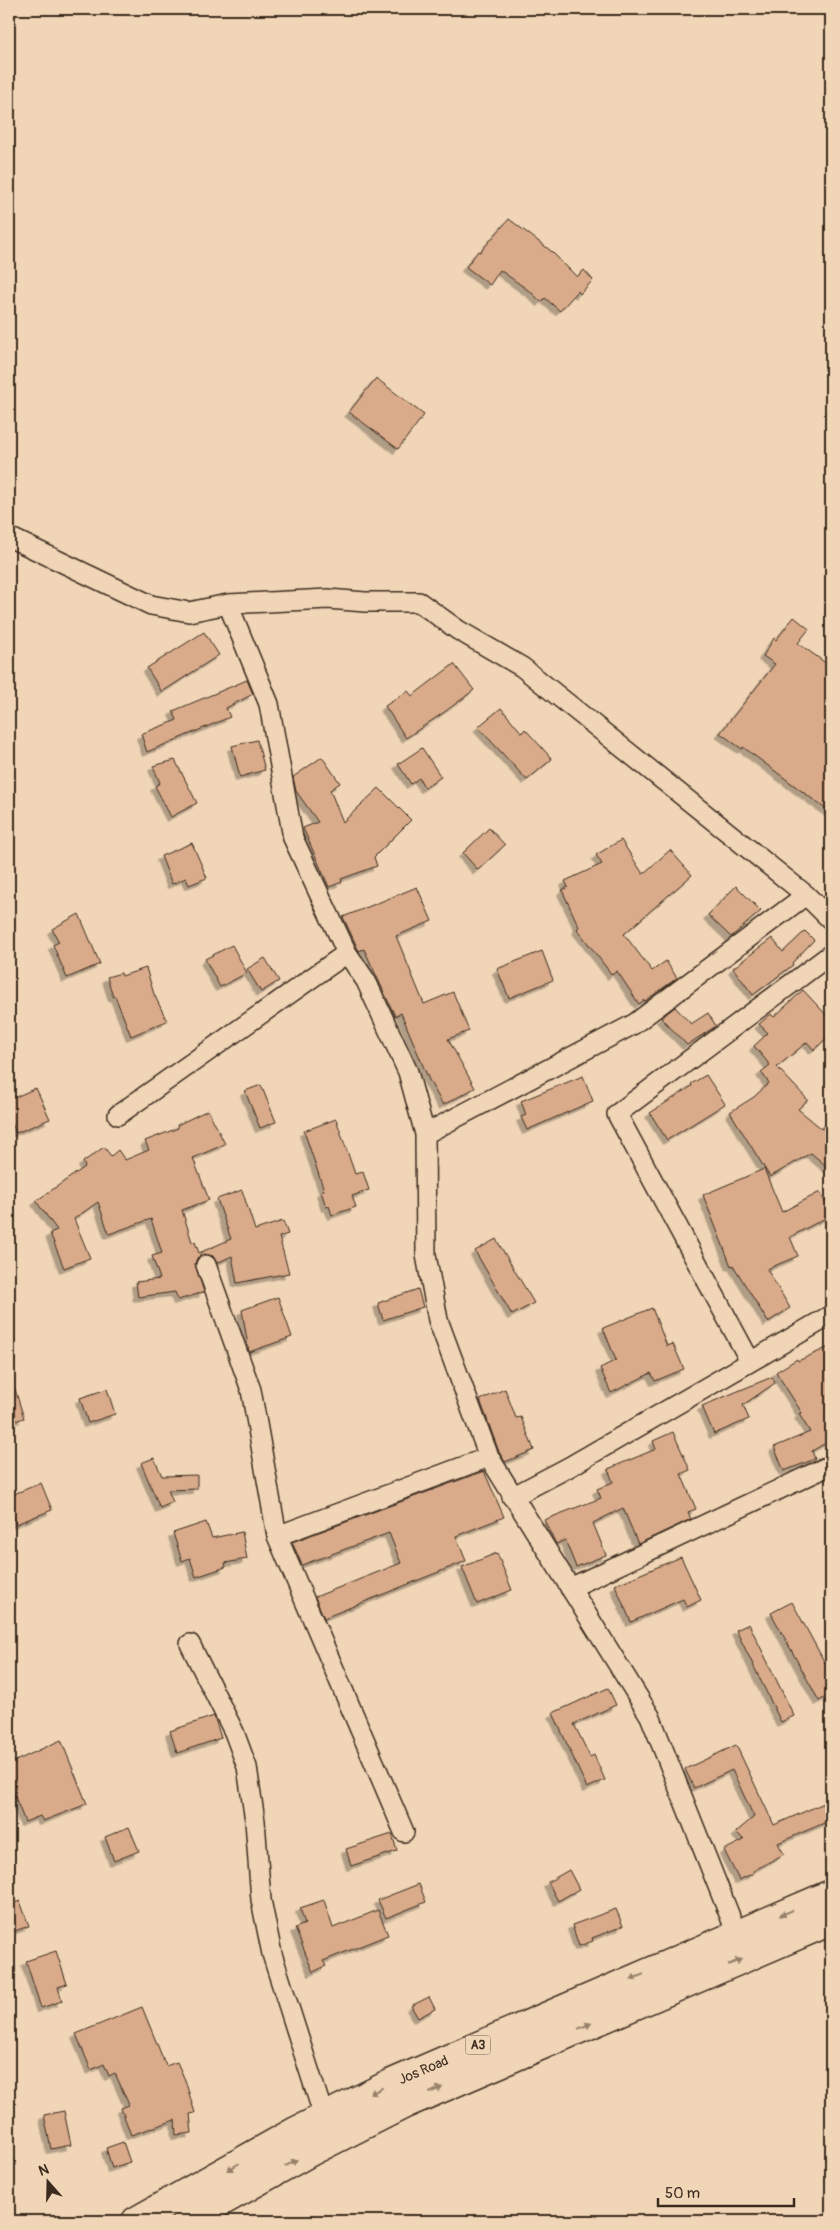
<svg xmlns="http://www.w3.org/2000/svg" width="840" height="2230" font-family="Pangolin,sans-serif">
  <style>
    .building { fill: #d9ab8a; stroke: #3b2a1e; filter: url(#shadow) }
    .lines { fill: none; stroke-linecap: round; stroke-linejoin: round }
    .minor-casing { stroke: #3b2a1e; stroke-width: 22 }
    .trunk-casing { stroke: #3b2a1e; stroke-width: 31 }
    .minor { stroke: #f0d6b7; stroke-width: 19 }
    .trunk { stroke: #f0d6b7; stroke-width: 28 }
    .oneway { fill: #96806a }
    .labels { text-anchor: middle; stroke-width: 4; stroke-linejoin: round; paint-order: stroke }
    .shield { fill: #f0d6b7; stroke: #715e4c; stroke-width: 1 }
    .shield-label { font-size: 12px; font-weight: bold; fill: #3b2a1e }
    .street-label { font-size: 14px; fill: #3b2a1e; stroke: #f0d6b7 }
  </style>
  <defs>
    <filter id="shadow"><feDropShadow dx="-4.5" dy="4.5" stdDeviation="0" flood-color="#0004"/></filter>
  </defs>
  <rect width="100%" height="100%" fill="#f0d6b7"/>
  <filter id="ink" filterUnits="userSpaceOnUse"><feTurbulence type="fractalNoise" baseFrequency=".02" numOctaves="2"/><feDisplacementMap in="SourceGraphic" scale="10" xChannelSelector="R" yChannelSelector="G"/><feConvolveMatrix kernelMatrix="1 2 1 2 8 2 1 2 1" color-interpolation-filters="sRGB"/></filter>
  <g filter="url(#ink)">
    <path class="building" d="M 509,219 L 551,251 L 577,277 L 584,270 L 593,280 L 580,294 L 578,291 L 560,311 L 545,298 L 541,302 L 532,293 L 500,270 L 490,285 L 466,267 L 478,251 L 480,252 Z
      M 376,378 L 424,415 L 398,449 L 349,412 Z
      M 794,617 L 809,629 L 798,643 L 831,667 L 831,813 L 743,747 L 742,749 L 720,733 L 775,664 L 763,656 L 774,638 L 776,640 Z
      M 204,632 L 219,655 L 162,692 L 147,668 Z
      M 454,664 L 474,690 L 446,711 L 406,738 L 385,706 L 408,691 L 412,696 Z
      M 247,680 L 253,694 L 226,708 L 230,717 L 147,752 L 141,734 L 177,720 L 173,711 Z
      M 501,708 L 522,733 L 525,729 L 552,759 L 527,780 L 478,727 Z
      M 257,740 L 265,770 L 240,777 L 232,746 Z
      M 422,748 L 441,777 L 425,788 L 419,778 L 411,784 L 398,764 Z
      M 322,757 L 340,783 L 330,790 L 343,822 L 379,788 L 411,820 L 374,857 L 377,866 L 341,879 L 342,882 L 329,887 L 303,828 L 318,822 L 296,791 L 293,777 Z
      M 175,760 L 197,803 L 171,817 L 155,786 L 160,783 L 153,766 Z
      M 489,828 L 505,845 L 478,870 L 463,853 Z
      M 621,840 L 643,874 L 670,850 L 692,875 L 624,934 L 652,971 L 666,961 L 677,978 L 645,1001 L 644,1000 L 639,1004 L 617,971 L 612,975 L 577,929 L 579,927 L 562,890 L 568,887 L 565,881 L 602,864 L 596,855 Z
      M 192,843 L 207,878 L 189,885 L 186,878 L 172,884 L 161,856 Z
      M 736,886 L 761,911 L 731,937 L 708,915 Z
      M 417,887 L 432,921 L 396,936 L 424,1004 L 453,992 L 469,1031 L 448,1039 L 475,1088 L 443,1105 L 429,1080 L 401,1013 L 395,1016 L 364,949 L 359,951 L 357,947 L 343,917 Z
      M 79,914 L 100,964 L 67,978 L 53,945 L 59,942 L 52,929 Z
      M 805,931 L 814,940 L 792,963 L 793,965 L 753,995 L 733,968 L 772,938 L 783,952 Z
      M 232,945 L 247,973 L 220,987 L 205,959 Z
      M 542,951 L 553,980 L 509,998 L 497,969 Z
      M 265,958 L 279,981 L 261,992 L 247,969 Z
      M 146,968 L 154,994 L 167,1021 L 131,1036 L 115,996 L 113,997 L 107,977 L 121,973 L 122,976 Z
      M 803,990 L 831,1020 L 831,1034 L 814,1050 L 807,1042 L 777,1067 L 808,1100 L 798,1109 L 822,1129 L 831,1118 L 831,1170 L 811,1153 L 770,1177 L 730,1112 L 754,1097 L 769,1083 L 761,1072 L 770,1065 L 754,1046 L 768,1033 L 759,1024 L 771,1014 L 774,1017 Z
      M 675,1007 L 691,1024 L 708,1013 L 716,1026 L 687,1045 L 661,1018 Z
      M 706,1075 L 725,1104 L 667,1140 L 650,1113 L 692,1086 L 691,1084 Z
      M 583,1076 L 593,1101 L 527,1130 L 521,1117 L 526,1115 L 521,1101 Z
      M 261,1085 L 276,1122 L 260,1128 L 245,1091 Z
      M 36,1088 L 50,1119 L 16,1133 L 9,1116 L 9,1100 Z
      M 208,1110 L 225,1144 L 193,1158 L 209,1200 L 182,1210 L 192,1242 L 195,1242 L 199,1253 L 231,1239 L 217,1199 L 242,1190 L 255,1230 L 283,1221 L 288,1234 L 279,1237 L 289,1273 L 237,1283 L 232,1256 L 217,1263 L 213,1256 L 203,1254 L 197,1258 L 195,1264 L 204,1292 L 178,1300 L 175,1292 L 138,1297 L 136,1282 L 160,1279 L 152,1256 L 162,1253 L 151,1219 L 109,1234 L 98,1202 L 74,1219 L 90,1258 L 64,1268 L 50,1233 L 57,1230 L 36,1201 L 85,1167 L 83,1162 L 104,1147 L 111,1156 L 118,1150 L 125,1160 L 149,1150 L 145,1141 L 178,1128 L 177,1125 Z
      M 336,1119 L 355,1174 L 363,1172 L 369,1190 L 352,1196 L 356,1207 L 332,1215 L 329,1206 L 326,1207 L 321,1191 L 324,1190 L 304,1131 Z
      M 764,1169 L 782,1212 L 820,1192 L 825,1202 L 831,1198 L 831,1215 L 790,1237 L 798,1256 L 767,1269 L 790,1308 L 768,1322 L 733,1265 L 731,1266 L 703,1195 Z
      M 496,1239 L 534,1303 L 512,1315 L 475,1251 Z
      M 418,1289 L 423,1307 L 383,1320 L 378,1303 Z
      M 278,1297 L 292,1337 L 249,1352 L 242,1310 Z
      M 652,1308 L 667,1346 L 673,1344 L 684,1369 L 655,1381 L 651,1373 L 611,1393 L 600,1368 L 616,1360 L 603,1328 Z
      M 831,1346 L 831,1440 L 812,1451 L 815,1459 L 784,1471 L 774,1447 L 810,1432 L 799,1414 L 802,1413 L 776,1372 L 797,1359 L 798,1361 Z
      M 772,1377 L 775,1383 L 743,1405 L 749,1419 L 714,1434 L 702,1406 Z
      M 9,1380 L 12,1380 L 24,1418 L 9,1423 Z
      M 107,1389 L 115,1414 L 88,1423 L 80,1398 Z
      M 505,1389 L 516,1418 L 521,1417 L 534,1450 L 505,1462 L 499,1452 L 480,1400 Z
      M 673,1432 L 690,1470 L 681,1474 L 696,1509 L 688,1512 L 691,1519 L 638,1544 L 623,1508 L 593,1523 L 606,1555 L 576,1567 L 565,1540 L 556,1544 L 544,1520 L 601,1498 L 597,1489 L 613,1482 L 608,1469 L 656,1449 L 653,1441 Z
      M 154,1458 L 162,1476 L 197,1475 L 197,1489 L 168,1490 L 173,1502 L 160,1508 L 141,1463 Z
      M 484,1471 L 504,1517 L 456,1536 L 466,1561 L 324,1618 L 315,1597 L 401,1563 L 389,1533 L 302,1565 L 292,1542 Z
      M 41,1483 L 52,1510 L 16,1524 L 9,1507 L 9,1496 Z
      M 206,1522 L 212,1538 L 242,1532 L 247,1559 L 225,1563 L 226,1567 L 196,1577 L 190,1558 L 182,1561 L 173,1533 Z
      M 497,1553 L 512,1590 L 477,1604 L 462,1567 Z
      M 681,1557 L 701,1600 L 687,1607 L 683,1599 L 631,1622 L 615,1585 Z
      M 792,1602 L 831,1674 L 831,1694 L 819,1701 L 771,1613 Z
      M 749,1624 L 794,1716 L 781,1722 L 736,1630 Z
      M 608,1688 L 616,1705 L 574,1724 L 590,1757 L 594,1755 L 605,1780 L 587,1788 L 553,1713 Z
      M 214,1716 L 221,1738 L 177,1753 L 170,1731 Z
      M 61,1740 L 87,1804 L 43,1821 L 40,1816 L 25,1822 L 13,1792 L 9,1794 L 9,1764 Z
      M 736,1745 L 774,1825 L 831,1800 L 831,1820 L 778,1843 L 784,1854 L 753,1871 L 754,1873 L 739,1880 L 724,1850 L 744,1840 L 736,1832 L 754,1817 L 732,1770 L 694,1788 L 685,1769 Z
      M 129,1827 L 139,1851 L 114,1861 L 105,1837 Z
      M 392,1834 L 397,1851 L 351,1866 L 346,1849 Z
      M 569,1870 L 579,1889 L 558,1901 L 548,1882 Z
      M 419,1884 L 426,1902 L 386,1918 L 378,1900 Z
      M 324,1900 L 333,1928 L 378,1910 L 388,1935 L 323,1961 L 326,1966 L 313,1972 L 295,1928 L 305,1924 L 300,1908 Z
      M 20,1901 L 29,1926 L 9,1933 L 9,1905 Z
      M 616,1909 L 623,1926 L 592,1938 L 593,1941 L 579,1946 L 572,1925 Z
      M 56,1951 L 67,1984 L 58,1987 L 62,2001 L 41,2008 L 26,1961 Z
      M 429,1997 L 435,2009 L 418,2018 L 411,2006 Z
      M 142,2007 L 166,2066 L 177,2062 L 185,2080 L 195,2113 L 190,2114 L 192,2133 L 176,2135 L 175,2120 L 131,2135 L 121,2108 L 129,2105 L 115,2073 L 109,2076 L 104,2064 L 91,2070 L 76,2034 Z
      M 64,2111 L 71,2145 L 51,2149 L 44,2115 Z
      M 123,2142 L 130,2162 L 112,2168 L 106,2148 Z"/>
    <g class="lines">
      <g class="minor-casing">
        <path id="minor" d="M 9,537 L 151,605 L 189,612 L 228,604 L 328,599 L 365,602 L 419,602 L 458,630 L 522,667 L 806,895 L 831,920
          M 228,604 L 269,704 L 293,838 L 347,953 L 366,981 L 408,1072 L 425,1134 L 426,1255 L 438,1320 L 489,1457 L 650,1716 L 737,1934
          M 118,1115 L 347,953
          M 425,1134 L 634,1024 L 806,895
          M 206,1265 L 251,1390 L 277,1536 L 404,1832
          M 750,1361 L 617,1114 L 831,954
          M 512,1497 L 569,1467 L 831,1315
          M 277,1536 L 489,1457
          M 570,1588 L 831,1465
          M 190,1644 L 234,1732 L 247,1767 L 255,1821 L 261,1900 L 272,1954 L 324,2117"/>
      </g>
      <g class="trunk-casing">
        <g id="trunk">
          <path id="s1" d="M 136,2221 L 296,2131 L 392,2083 L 831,1894"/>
          <path d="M 187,2221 L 310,2152 L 405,2104 L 831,1921"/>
        </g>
      </g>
      <use href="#minor" class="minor"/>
      <use href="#trunk" class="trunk"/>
    </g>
    <defs><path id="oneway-solid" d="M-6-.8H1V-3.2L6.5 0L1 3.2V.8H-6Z" transform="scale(1.25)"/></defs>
    <g class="oneway">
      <use href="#oneway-solid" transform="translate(786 1913) rotate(157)"/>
      <use href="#oneway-solid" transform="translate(735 1962) rotate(-23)"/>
      <use href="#oneway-solid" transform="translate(637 1977) rotate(157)"/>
      <use href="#oneway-solid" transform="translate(585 2026) rotate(-23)"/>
      <use href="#oneway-solid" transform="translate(436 2090) rotate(-24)"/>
      <use href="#oneway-solid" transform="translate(376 2091) rotate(153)"/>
      <use href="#oneway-solid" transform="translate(291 2163) rotate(-29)"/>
      <use href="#oneway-solid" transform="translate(233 2167) rotate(150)"/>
    </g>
  </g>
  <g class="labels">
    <rect class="shield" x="465.5" y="2035.5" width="25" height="19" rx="4"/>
    <g class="shield-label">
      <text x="478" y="2049">A3</text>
    </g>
    <g class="street-label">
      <text dy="5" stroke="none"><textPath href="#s1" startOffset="325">Jos Road</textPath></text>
    </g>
  </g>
  <rect width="840" height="2230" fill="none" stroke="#f0d6b7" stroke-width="30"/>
  <rect x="15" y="15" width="810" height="2200" fill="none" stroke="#3b2a1e" stroke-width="2" filter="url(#ink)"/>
  <g transform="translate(48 2182) rotate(340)" stroke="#f0d6b7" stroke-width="4" paint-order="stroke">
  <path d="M0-4L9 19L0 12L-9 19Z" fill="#3b2a1e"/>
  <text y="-8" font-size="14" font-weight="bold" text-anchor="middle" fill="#3b2a1e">N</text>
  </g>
  <path d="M658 2198v8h136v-8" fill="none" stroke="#3b2a1e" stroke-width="2.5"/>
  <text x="665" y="2198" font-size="15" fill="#3b2a1e" stroke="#f0d6b7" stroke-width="4" paint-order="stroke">50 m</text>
</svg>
